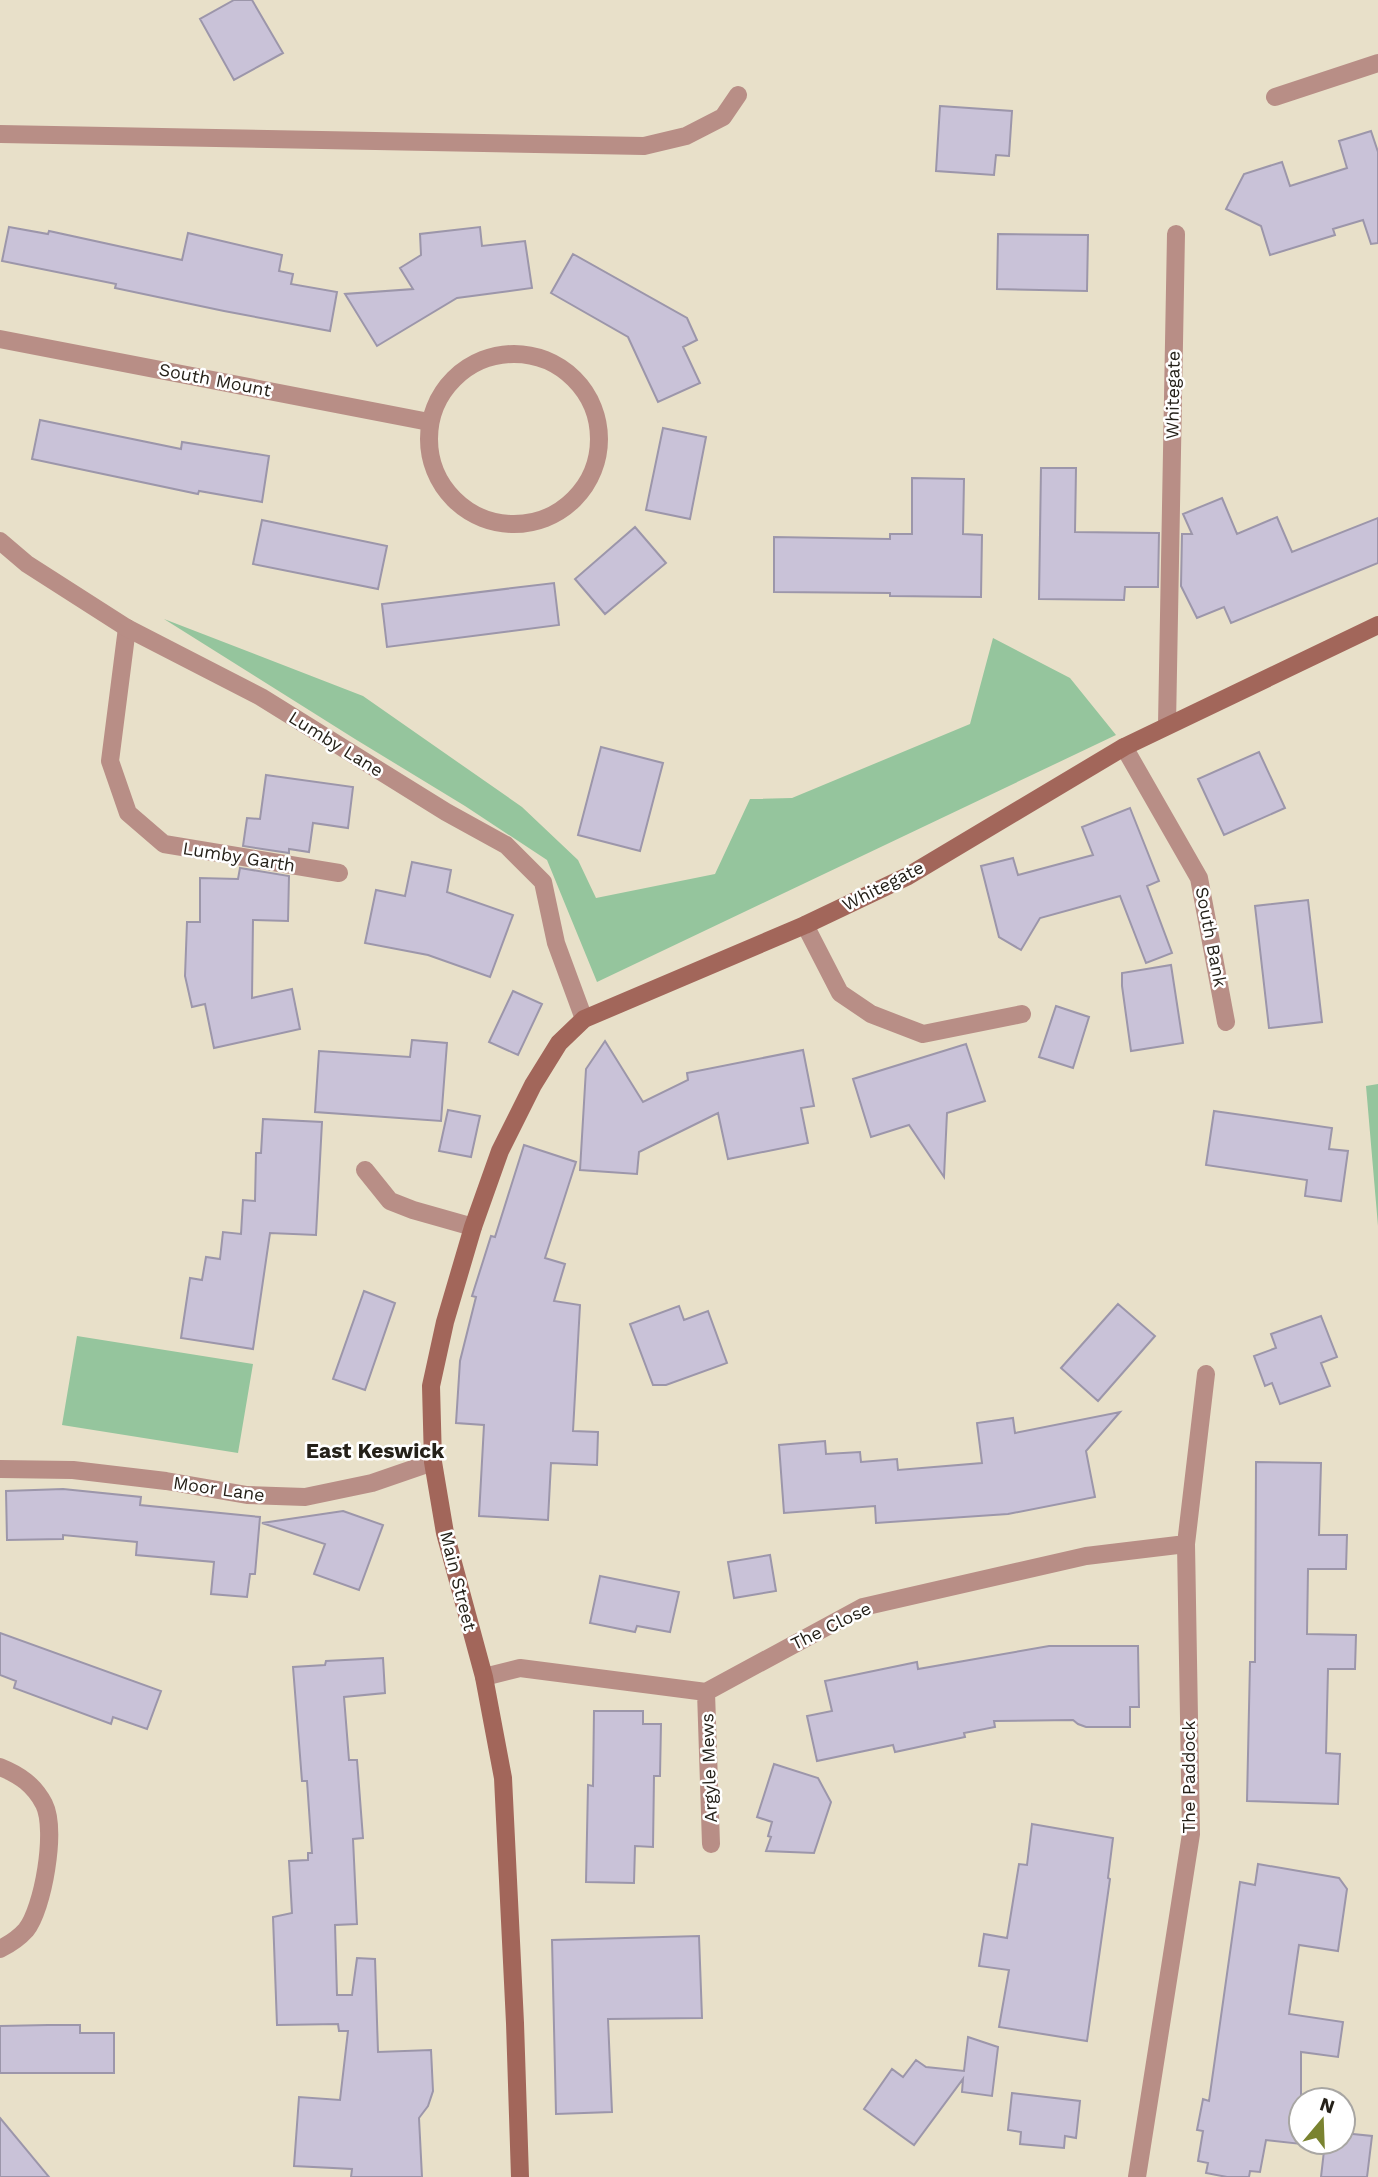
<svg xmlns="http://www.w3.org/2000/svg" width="1378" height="2177" font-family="'Work Sans',sans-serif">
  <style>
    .green { fill: #95c59d }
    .building { fill: #c9c2d8; stroke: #9c96aa; stroke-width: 2 }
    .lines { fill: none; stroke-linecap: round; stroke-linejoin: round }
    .lane { stroke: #b88e86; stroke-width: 18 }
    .street { stroke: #b88e86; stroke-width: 18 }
    .secondary { stroke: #a2665a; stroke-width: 18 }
    .labels { text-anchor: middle; stroke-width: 5; stroke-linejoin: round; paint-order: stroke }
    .street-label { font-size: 18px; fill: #252119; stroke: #fff }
    .quarter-label { font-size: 21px; font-weight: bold; fill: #252119; stroke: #fff }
  </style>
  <rect width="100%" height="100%" fill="#e8e0c9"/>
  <path class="green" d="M 164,619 L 363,696 L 522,807 L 578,860 L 596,898 L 715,874 L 750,799 L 792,798 L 970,724 L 993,638 L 1070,678 L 1116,735 L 597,982 L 547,860 L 465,806 L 355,739 Z
    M 1378,1084 L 1378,1226 L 1366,1086 Z
    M 77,1336 L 253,1364 L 238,1453 L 62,1425 Z"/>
  <path class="building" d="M 234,0 L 252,0 L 283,53 L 234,80 L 200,19 Z
    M 940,106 L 1012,111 L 1009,156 L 996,155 L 994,175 L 936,171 Z
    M 1371,131 L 1378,152 L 1378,243 L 1371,244 L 1363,220 L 1333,229 L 1335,235 L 1270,255 L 1261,226 L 1226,209 L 1244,174 L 1282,162 L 1290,186 L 1347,168 L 1339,141 Z
    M 9,227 L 48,234 L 49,231 L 182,260 L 188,233 L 282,255 L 279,271 L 293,274 L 291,284 L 337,292 L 330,331 L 224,311 L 115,288 L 116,284 L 2,261 Z
    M 480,227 L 482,246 L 525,241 L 532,288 L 457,298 L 377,346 L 345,294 L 413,289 L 400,268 L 421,255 L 420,234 Z
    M 998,234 L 1088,235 L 1087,291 L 997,289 Z
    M 573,254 L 687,318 L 697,340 L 683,347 L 700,383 L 658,402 L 628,337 L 551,293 Z
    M 40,420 L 181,449 L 182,442 L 269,456 L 262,502 L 199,491 L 198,494 L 32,459 Z
    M 663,428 L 706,437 L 690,519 L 646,510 Z
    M 1041,468 L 1076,468 L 1075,532 L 1159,533 L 1158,587 L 1125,587 L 1124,600 L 1039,599 Z
    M 912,478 L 964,479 L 963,534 L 982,535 L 981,597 L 890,596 L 890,593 L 774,592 L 774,537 L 890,539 L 890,534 L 912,534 Z
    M 1222,498 L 1237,534 L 1277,517 L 1292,552 L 1378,518 L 1378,563 L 1231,623 L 1224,607 L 1197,618 L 1181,586 L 1182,534 L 1192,534 L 1183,514 Z
    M 262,520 L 387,546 L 378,589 L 253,564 Z
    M 635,527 L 666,563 L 605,614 L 575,579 Z
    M 554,583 L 559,625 L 387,647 L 382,604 Z
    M 601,747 L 663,763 L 640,851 L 578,835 Z
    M 1259,752 L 1285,808 L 1224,835 L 1198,779 Z
    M 266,775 L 353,787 L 348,828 L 313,823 L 309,852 L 289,849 L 289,853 L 243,846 L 247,818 L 260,819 Z
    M 1130,808 L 1159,881 L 1147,886 L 1172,953 L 1146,963 L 1120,896 L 1040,918 L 1021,950 L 999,937 L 981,866 L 1013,858 L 1018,875 L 1093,855 L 1082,827 Z
    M 412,862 L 451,870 L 447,892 L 513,915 L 490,977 L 428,955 L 365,943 L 376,890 L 405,896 Z
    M 240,868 L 289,876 L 288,921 L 253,920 L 252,998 L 292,989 L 300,1029 L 214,1048 L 205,1004 L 192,1007 L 185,976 L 187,922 L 200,922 L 200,878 L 238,879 Z
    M 1308,900 L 1322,1022 L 1269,1028 L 1255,906 Z
    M 1171,965 L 1183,1043 L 1131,1051 L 1122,986 L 1122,973 Z
    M 513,991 L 542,1004 L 518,1055 L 489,1042 Z
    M 1056,1006 L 1089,1017 L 1073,1068 L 1039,1057 Z
    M 412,1040 L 447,1043 L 441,1121 L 315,1112 L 319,1051 L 410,1057 Z
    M 605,1041 L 643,1102 L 688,1080 L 687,1073 L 803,1050 L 814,1106 L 801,1108 L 808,1143 L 728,1159 L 718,1113 L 639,1152 L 637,1174 L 580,1170 L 586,1069 Z
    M 966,1044 L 985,1101 L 947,1113 L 944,1177 L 909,1125 L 871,1137 L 853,1079 Z
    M 448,1110 L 480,1116 L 471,1157 L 439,1151 Z
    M 1214,1111 L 1332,1128 L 1329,1149 L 1348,1151 L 1341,1201 L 1305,1196 L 1307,1180 L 1206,1165 Z
    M 263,1119 L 322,1122 L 316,1235 L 270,1233 L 253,1349 L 181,1338 L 190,1278 L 202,1280 L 206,1257 L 220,1259 L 223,1232 L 241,1234 L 243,1200 L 255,1201 L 256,1153 L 261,1153 Z
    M 524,1145 L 576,1162 L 545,1258 L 565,1264 L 554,1301 L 580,1305 L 573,1431 L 598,1432 L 597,1465 L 551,1463 L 548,1520 L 479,1516 L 484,1425 L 456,1423 L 460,1361 L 476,1297 L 472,1296 L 491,1236 L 495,1237 Z
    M 364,1291 L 395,1303 L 365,1390 L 333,1379 Z
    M 1118,1304 L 1155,1336 L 1098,1401 L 1061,1368 Z
    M 679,1306 L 684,1320 L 708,1311 L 727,1363 L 666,1385 L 653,1385 L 630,1324 Z
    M 1321,1316 L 1337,1357 L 1321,1363 L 1330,1386 L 1280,1404 L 1272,1383 L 1265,1386 L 1254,1356 L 1276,1348 L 1271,1334 Z
    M 1120,1412 L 1086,1451 L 1095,1497 L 1008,1514 L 876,1523 L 875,1506 L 784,1513 L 779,1445 L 825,1441 L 826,1454 L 860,1452 L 861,1462 L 897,1459 L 898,1470 L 982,1463 L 977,1423 L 1013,1418 L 1015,1433 Z
    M 1256,1462 L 1321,1463 L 1319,1535 L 1347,1535 L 1346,1569 L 1308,1569 L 1307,1634 L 1356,1635 L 1355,1669 L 1328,1669 L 1326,1753 L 1340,1754 L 1338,1804 L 1247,1801 L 1250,1662 L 1255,1662 Z
    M 63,1489 L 141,1497 L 140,1505 L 260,1517 L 255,1574 L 250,1574 L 247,1597 L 211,1594 L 214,1562 L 136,1555 L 137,1542 L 63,1535 L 63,1539 L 7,1540 L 6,1491 Z
    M 343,1511 L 383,1525 L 359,1590 L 314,1574 L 325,1544 L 262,1523 Z
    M 770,1555 L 776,1591 L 734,1598 L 728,1562 Z
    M 600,1576 L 679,1592 L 670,1632 L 637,1626 L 635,1632 L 590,1623 Z
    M 0,1633 L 161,1691 L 147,1729 L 113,1717 L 111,1724 L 14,1688 L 16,1681 L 0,1675 Z
    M 1049,1646 L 1138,1646 L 1139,1707 L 1130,1707 L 1130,1727 L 1086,1727 L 1078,1724 L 1073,1720 L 994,1721 L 995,1727 L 964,1733 L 965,1737 L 895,1752 L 893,1745 L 817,1761 L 807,1716 L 832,1711 L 825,1681 L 917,1662 L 918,1669 Z
    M 383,1658 L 385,1693 L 344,1697 L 349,1760 L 357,1760 L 363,1838 L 353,1839 L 357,1924 L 335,1925 L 337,1995 L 352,1995 L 357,1958 L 375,1959 L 378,2052 L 431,2050 L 433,2091 L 428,2106 L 419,2118 L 422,2177 L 351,2177 L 352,2169 L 294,2166 L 299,2097 L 340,2100 L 348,2031 L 339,2031 L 338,2024 L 277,2025 L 273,1917 L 292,1913 L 289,1861 L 308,1860 L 308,1853 L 312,1853 L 307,1781 L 302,1781 L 293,1667 L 325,1665 L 326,1661 Z
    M 594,1711 L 643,1711 L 643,1724 L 661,1724 L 660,1776 L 654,1776 L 653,1847 L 635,1846 L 634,1883 L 586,1882 L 588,1785 L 593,1786 Z
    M 774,1764 L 818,1778 L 831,1802 L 814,1853 L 766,1851 L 771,1837 L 768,1836 L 772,1822 L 757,1817 Z
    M 1032,1824 L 1113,1838 L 1108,1878 L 1110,1879 L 1087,2041 L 999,2027 L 1009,1970 L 979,1966 L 984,1934 L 1007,1938 L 1019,1864 L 1027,1865 Z
    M 1258,1864 L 1339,1878 L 1347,1889 L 1338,1951 L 1299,1945 L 1289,2014 L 1343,2022 L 1338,2057 L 1301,2052 L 1301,2144 L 1266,2140 L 1260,2172 L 1250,2171 L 1249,2177 L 1227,2177 L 1206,2173 L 1208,2163 L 1198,2161 L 1203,2131 L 1197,2130 L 1203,2099 L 1209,2101 L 1240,1882 L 1255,1885 Z
    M 699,1936 L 702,2018 L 608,2019 L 612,2112 L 556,2114 L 552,1940 Z
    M 48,2025 L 80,2025 L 80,2033 L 114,2033 L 114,2073 L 0,2073 L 0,2026 Z
    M 968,2037 L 998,2047 L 992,2096 L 962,2092 L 963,2079 L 914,2145 L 864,2109 L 892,2069 L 903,2077 L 916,2060 L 926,2067 L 964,2071 Z
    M 1012,2093 L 1080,2101 L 1076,2138 L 1065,2136 L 1064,2148 L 1020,2144 L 1021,2132 L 1008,2130 Z
    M 0,2118 L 49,2177 L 0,2177 Z
    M 1343,2133 L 1372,2136 L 1367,2177 L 1321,2177 L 1325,2142 L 1343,2142 Z"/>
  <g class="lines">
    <path class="lane" d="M 0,134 L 644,146 L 686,136 L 723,117 L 738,95
      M 127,628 L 110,761 L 128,813 L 164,844 L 339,873
      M 805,925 L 840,993 L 871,1014 L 923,1034 L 1022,1014
      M 365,1170 L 390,1201 L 413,1210 L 473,1227"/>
    <path class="street" d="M 1275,97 L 1378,63
      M 0,339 L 429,422
      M429 439a85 85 0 1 1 170 0a85 85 0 1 1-170 0Z
      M 0,541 L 27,564 L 127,628 L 261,697 L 446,812 L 506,845 L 543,882 L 556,943 L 584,1019
      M 1167,725 L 1176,234
      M 1124,747 L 1199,878 L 1226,1022
      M 0,1469 L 73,1470 L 166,1481 L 247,1495 L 305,1497 L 372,1483 L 433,1462
      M 484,1677 L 520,1668 L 706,1692 L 863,1607 L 1086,1556 L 1186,1544
      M 706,1692 L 711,1844
      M 0,1767 C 20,1775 34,1785 44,1804 C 57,1830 43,1909 26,1930 C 18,1939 10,1944 0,1949
      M 1137,2177 L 1191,1834 L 1186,1544 L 1206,1374"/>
    <path class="secondary" d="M 520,2177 L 515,2023 L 503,1778 L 484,1677 L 445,1533 L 433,1462 L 431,1386 L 445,1322 L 473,1227 L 500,1151 L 533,1085 L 559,1043 L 584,1019 L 805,925 L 908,876 L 1124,747 L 1378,625"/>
  </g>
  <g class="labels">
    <g class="street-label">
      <text transform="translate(215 380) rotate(11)" y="6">South Mount</text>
      <text transform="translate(1173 395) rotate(-89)" y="6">Whitegate</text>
      <text transform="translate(336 744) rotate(32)" y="6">Lumby Lane</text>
      <text transform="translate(239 857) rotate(9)" y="6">Lumby Garth</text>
      <text transform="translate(883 886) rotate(-27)" y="6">Whitegate</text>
      <text transform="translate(1211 937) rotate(79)" y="6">South Bank</text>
      <text transform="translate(219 1489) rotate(8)" y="6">Moor Lane</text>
      <text transform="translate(458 1581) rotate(76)" y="6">Main Street</text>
      <text transform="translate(831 1626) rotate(-26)" y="6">The Close</text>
      <text transform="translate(709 1768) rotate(-92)" y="6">Argyle Mews</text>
      <text transform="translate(1189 1777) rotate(-90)" y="6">The Paddock</text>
    </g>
    <g class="quarter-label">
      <text x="375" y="1458">East Keswick</text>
    </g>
  </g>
  <g transform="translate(1322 2121) rotate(19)"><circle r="33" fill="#ffffff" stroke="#a8a6a3" stroke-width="2"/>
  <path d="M0-5L12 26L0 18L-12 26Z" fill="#7a8330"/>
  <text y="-10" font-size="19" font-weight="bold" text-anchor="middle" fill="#252119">N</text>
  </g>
</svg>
